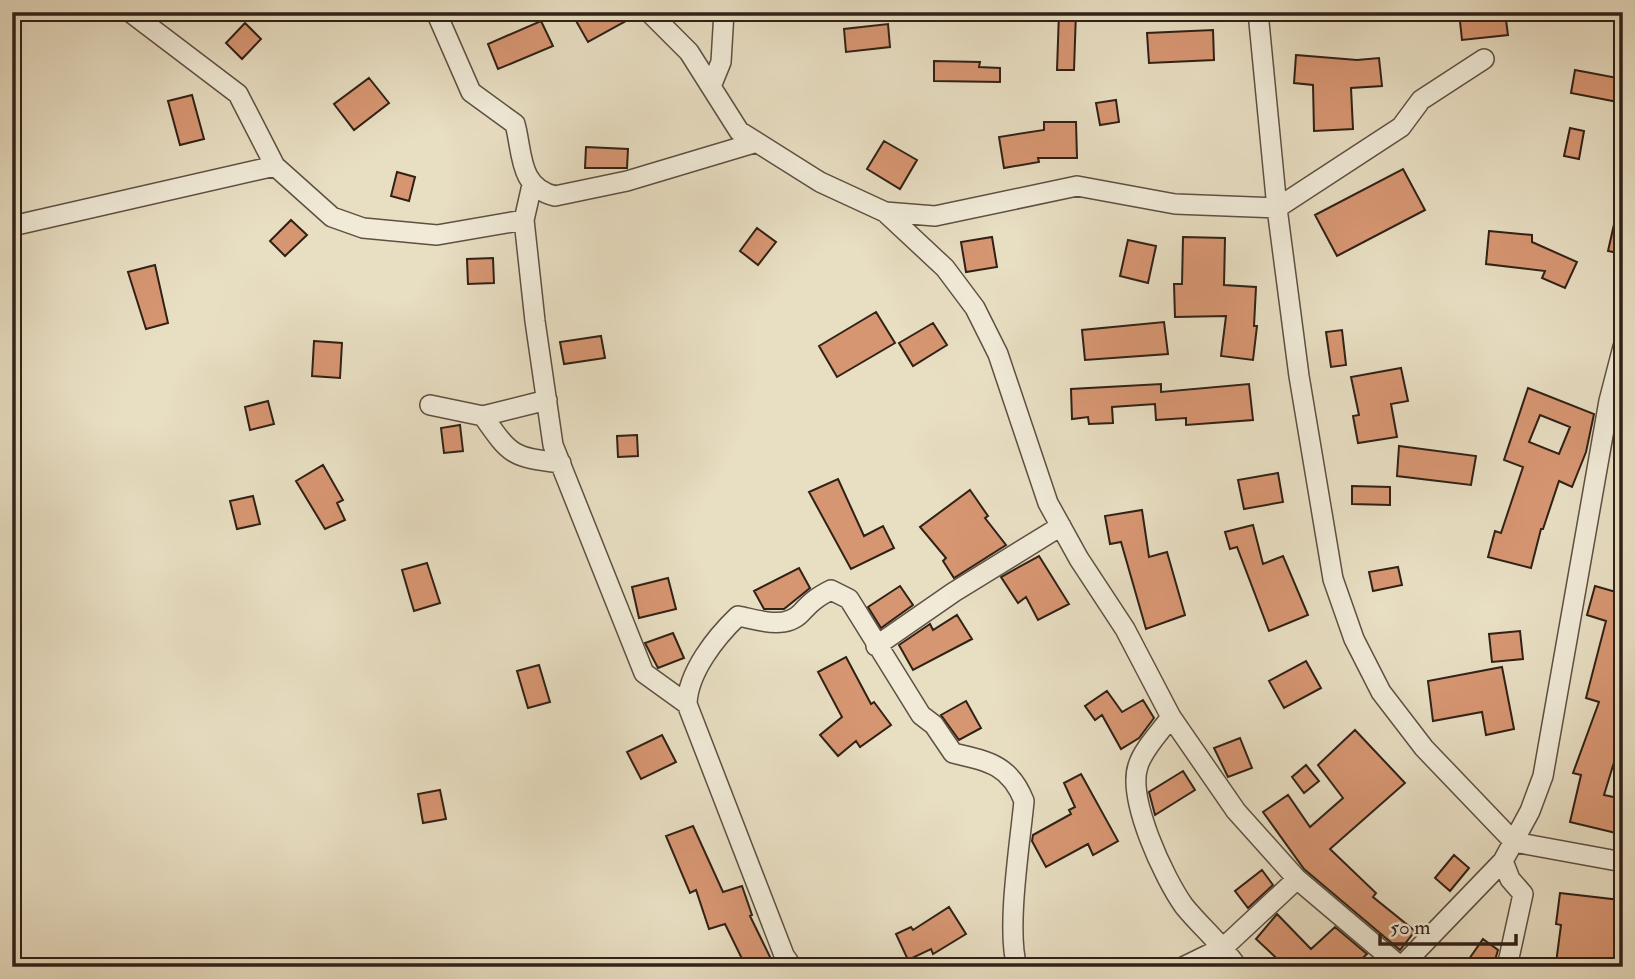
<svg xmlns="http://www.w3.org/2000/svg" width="1635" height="979" font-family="'IM FELL Double Pica',serif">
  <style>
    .building { fill: #d79672; stroke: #302117; stroke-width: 2; fill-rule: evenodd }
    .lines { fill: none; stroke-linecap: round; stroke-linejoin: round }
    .minor-casing { stroke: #5e5042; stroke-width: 22 }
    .minor { stroke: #f0ead7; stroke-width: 19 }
  </style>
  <rect width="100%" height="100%" fill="#e8dec2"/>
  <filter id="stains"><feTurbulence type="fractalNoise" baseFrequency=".00286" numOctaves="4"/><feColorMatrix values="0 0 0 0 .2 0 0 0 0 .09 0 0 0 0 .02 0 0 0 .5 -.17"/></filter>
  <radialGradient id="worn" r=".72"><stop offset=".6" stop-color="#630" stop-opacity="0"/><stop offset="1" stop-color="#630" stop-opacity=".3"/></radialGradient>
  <path class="building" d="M 571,12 L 637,12 L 637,15 L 588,42 Z
    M 1059,12 L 1076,12 L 1074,70 L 1057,70 Z
    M 1459,12 L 1505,12 L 1508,35 L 1462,40 Z
    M 541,21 L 553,46 L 498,69 L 488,44 Z
    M 245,23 L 261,39 L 242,59 L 226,43 Z
    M 888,24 L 890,47 L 846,52 L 844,29 Z
    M 1213,30 L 1214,60 L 1149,63 L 1147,33 Z
    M 1296,55 L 1357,60 L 1379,58 L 1382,86 L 1351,88 L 1353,129 L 1314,131 L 1313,85 L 1294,83 Z
    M 934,61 L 980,62 L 979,67 L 1000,68 L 1000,82 L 934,81 Z
    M 1575,70 L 1623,79 L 1623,103 L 1571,93 Z
    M 369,78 L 389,103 L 354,130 L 334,104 Z
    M 192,95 L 204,139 L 180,145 L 168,101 Z
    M 1116,100 L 1119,122 L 1100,125 L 1096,103 Z
    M 1044,122 L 1076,122 L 1077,158 L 1038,158 L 1039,162 L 1004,168 L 999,137 L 1044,130 Z
    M 1570,128 L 1584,131 L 1579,159 L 1564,156 Z
    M 884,141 L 917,160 L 900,189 L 867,169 Z
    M 586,147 L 628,149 L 627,168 L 585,168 Z
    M 1403,169 L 1425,210 L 1337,256 L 1315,215 Z
    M 397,172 L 415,177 L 409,201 L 391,196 Z
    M 1617,211 L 1623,211 L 1623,254 L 1608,251 Z
    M 291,220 L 307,235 L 285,256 L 270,241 Z
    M 757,228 L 776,242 L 758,265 L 740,251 Z
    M 1489,231 L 1532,235 L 1532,242 L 1577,262 L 1565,288 L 1542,278 L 1545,271 L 1486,264 Z
    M 992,237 L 997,267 L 966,272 L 961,242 Z
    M 1183,237 L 1225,238 L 1224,285 L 1256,287 L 1254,326 L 1257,326 L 1253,360 L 1221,356 L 1226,316 L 1175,317 L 1174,284 L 1182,284 Z
    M 1128,240 L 1156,246 L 1148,283 L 1120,276 Z
    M 493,258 L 494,283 L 468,284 L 467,259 Z
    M 155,265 L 168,323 L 146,329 L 128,272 Z
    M 876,312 L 895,343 L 837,377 L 819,346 Z
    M 1164,322 L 1168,354 L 1085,360 L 1082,330 Z
    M 933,323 L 947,345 L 913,366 L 899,343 Z
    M 1342,330 L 1346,365 L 1331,367 L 1326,332 Z
    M 601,336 L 605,358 L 564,364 L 560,342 Z
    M 314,341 L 342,343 L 340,378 L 312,376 Z
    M 1401,368 L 1408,401 L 1391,404 L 1397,437 L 1358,443 L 1353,416 L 1359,415 L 1351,377 Z
    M 1161,384 L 1161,392 L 1249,384 L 1253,420 L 1186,425 L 1186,418 L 1156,420 L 1155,404 L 1112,407 L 1113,423 L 1089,424 L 1088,417 L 1072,419 L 1071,389 Z
    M 1528,388 L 1594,414 L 1586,452 L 1572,487 L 1559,481 L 1543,529 L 1541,529 L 1531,568 L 1488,557 L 1495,531 L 1501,533 L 1523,467 L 1504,460 ZM 1540,415 L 1570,427 L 1559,454 L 1529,442 Z
    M 268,401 L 274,424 L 250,430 L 245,407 Z
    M 460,425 L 463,451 L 444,453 L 441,428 Z
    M 637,435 L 638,456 L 618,457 L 617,436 Z
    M 1399,446 L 1476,456 L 1471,485 L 1397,476 Z
    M 323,465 L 343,500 L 337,503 L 345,520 L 325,529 L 296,481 Z
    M 1278,473 L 1283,502 L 1244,509 L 1238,480 Z
    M 838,479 L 864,536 L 883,526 L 894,548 L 851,569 L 809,492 Z
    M 1352,486 L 1390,487 L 1390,505 L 1352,504 Z
    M 970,490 L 988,516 L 985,518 L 1006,545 L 954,578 L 943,561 L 946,558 L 920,527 Z
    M 253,496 L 260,524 L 237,529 L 230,501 Z
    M 1142,510 L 1149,557 L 1167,552 L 1185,615 L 1146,629 L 1121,542 L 1110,544 L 1105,516 Z
    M 1253,525 L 1263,564 L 1283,556 L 1308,615 L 1269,631 L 1237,547 L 1230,549 L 1225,532 Z
    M 1039,556 L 1069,604 L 1038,620 L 1026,597 L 1018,603 L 1001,577 Z
    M 427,563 L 440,603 L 414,611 L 402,570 Z
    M 1398,567 L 1402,585 L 1373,591 L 1369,572 Z
    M 799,568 L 810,588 L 784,609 L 764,609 L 754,591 Z
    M 668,578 L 676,609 L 639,618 L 632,587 Z
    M 900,586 L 913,605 L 881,628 L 868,607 Z
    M 1595,586 L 1623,594 L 1623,703 L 1620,715 L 1623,716 L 1623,733 L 1604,795 L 1623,799 L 1620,834 L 1570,822 L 1581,775 L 1573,773 L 1599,702 L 1586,698 L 1606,621 L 1587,615 Z
    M 957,615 L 972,639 L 913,670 L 899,645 L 927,626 L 930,624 L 933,630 Z
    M 1520,631 L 1523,659 L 1492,662 L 1489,634 Z
    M 673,633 L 684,658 L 658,668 L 645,643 Z
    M 846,657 L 871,704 L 874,702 L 891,725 L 860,747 L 856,741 L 838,756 L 820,735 L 842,717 L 818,672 Z
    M 1306,661 L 1321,688 L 1284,708 L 1269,681 Z
    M 539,665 L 550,702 L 528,708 L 517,671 Z
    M 1502,667 L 1514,729 L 1486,735 L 1482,712 L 1433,721 L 1428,681 Z
    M 1107,691 L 1122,712 L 1143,700 L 1154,718 L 1139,738 L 1121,749 L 1102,715 L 1095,720 L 1085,706 Z
    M 966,701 L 981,728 L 959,740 L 941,715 Z
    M 1355,730 L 1405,783 L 1330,849 L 1376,893 L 1373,897 L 1415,931 L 1400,950 L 1304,869 L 1263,812 L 1288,795 L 1310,827 L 1343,798 L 1318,765 Z
    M 662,735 L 676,762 L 641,779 L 627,752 Z
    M 1240,738 L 1252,768 L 1228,777 L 1214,748 Z
    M 1306,765 L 1319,781 L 1304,793 L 1292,777 Z
    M 1183,771 L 1195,790 L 1155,815 L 1149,792 Z
    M 1081,774 L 1118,841 L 1093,855 L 1088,844 L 1046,867 L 1032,841 L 1033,835 L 1071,814 L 1069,810 L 1075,807 L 1064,783 Z
    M 440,790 L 446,819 L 423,823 L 418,794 Z
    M 693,826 L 723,892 L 742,886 L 752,915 L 750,916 L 772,961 L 760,967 L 746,967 L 725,924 L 709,929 L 696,890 L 690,893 L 666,836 Z
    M 1454,855 L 1469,868 L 1450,891 L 1435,878 Z
    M 1262,870 L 1273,885 L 1248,908 L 1235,891 Z
    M 1560,893 L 1620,900 L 1614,967 L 1556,963 L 1561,925 L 1556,924 Z
    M 949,907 L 966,934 L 933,954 L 931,949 L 908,960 L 896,934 L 911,927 L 913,930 Z
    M 1277,914 L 1311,949 L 1335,927 L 1367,954 L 1353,967 L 1286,967 L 1256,939 Z
    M 1483,939 L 1498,950 L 1493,967 L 1480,967 L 1469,959 Z"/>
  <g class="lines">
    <g class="minor-casing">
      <path id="minor" d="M 130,12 L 238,94 L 275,166 L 332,217 L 363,228 L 437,235 L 524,220
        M 436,12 L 471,92 L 515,124 C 523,153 518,187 555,196 L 627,181 L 754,143
        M 649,12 L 689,52 L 739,131 L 820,182 L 885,212 L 945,268 L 975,308 L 998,354 L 1048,503 L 1079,559 L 1125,629 L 1171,717 L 1236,811 L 1297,879 L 1401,967 L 1503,861 L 1530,811 L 1543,776 L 1609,401 L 1623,347
        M 1258,12 L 1277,208 L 1299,376 L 1333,579 L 1354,639 L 1381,692 L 1424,748 L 1514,842 L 1623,862
        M 712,84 L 721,62 L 724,12
        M 532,185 L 524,220 L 535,321 L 553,445 L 644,673 L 687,704
        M 885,212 L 935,216 L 1077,186 L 1175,204 L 1277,208 L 1401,127 L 1421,100 L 1484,59
        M 12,226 L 275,166
        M 430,405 L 483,416 C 511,456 512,457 561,463
        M 483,416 L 547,400
        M 876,646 L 954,592 L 1061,526
        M 1171,717 C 1161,731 1143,749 1138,766 C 1127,799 1164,878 1184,906 C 1201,927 1222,944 1237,967
        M 1503,861 L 1510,879 L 1523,894 L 1507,967
        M 792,967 L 784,955 L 687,704 C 688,672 716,637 738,616 C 758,620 785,630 801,613 C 811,602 817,597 831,590 L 849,599 L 921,715 L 934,725 L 953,753 C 988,761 1010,765 1024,801 C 1020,844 1006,929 1017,967
        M 1183,967 L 1224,947 L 1297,879"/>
    </g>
    <use href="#minor" class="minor"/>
  </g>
  <rect width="1635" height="979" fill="none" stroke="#e8dec2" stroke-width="42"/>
  <rect x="14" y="14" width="1607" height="951" fill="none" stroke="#302117" stroke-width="3.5"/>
  <rect x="21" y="21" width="1593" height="937" fill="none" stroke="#302117" stroke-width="2"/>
  <path d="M1380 934v10h136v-10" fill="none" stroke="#302117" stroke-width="3.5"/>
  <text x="1390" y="934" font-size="21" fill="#302117" stroke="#f0ead7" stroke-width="5" paint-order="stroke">50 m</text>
  <rect width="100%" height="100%" filter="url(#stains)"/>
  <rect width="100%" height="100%" fill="url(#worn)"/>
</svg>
